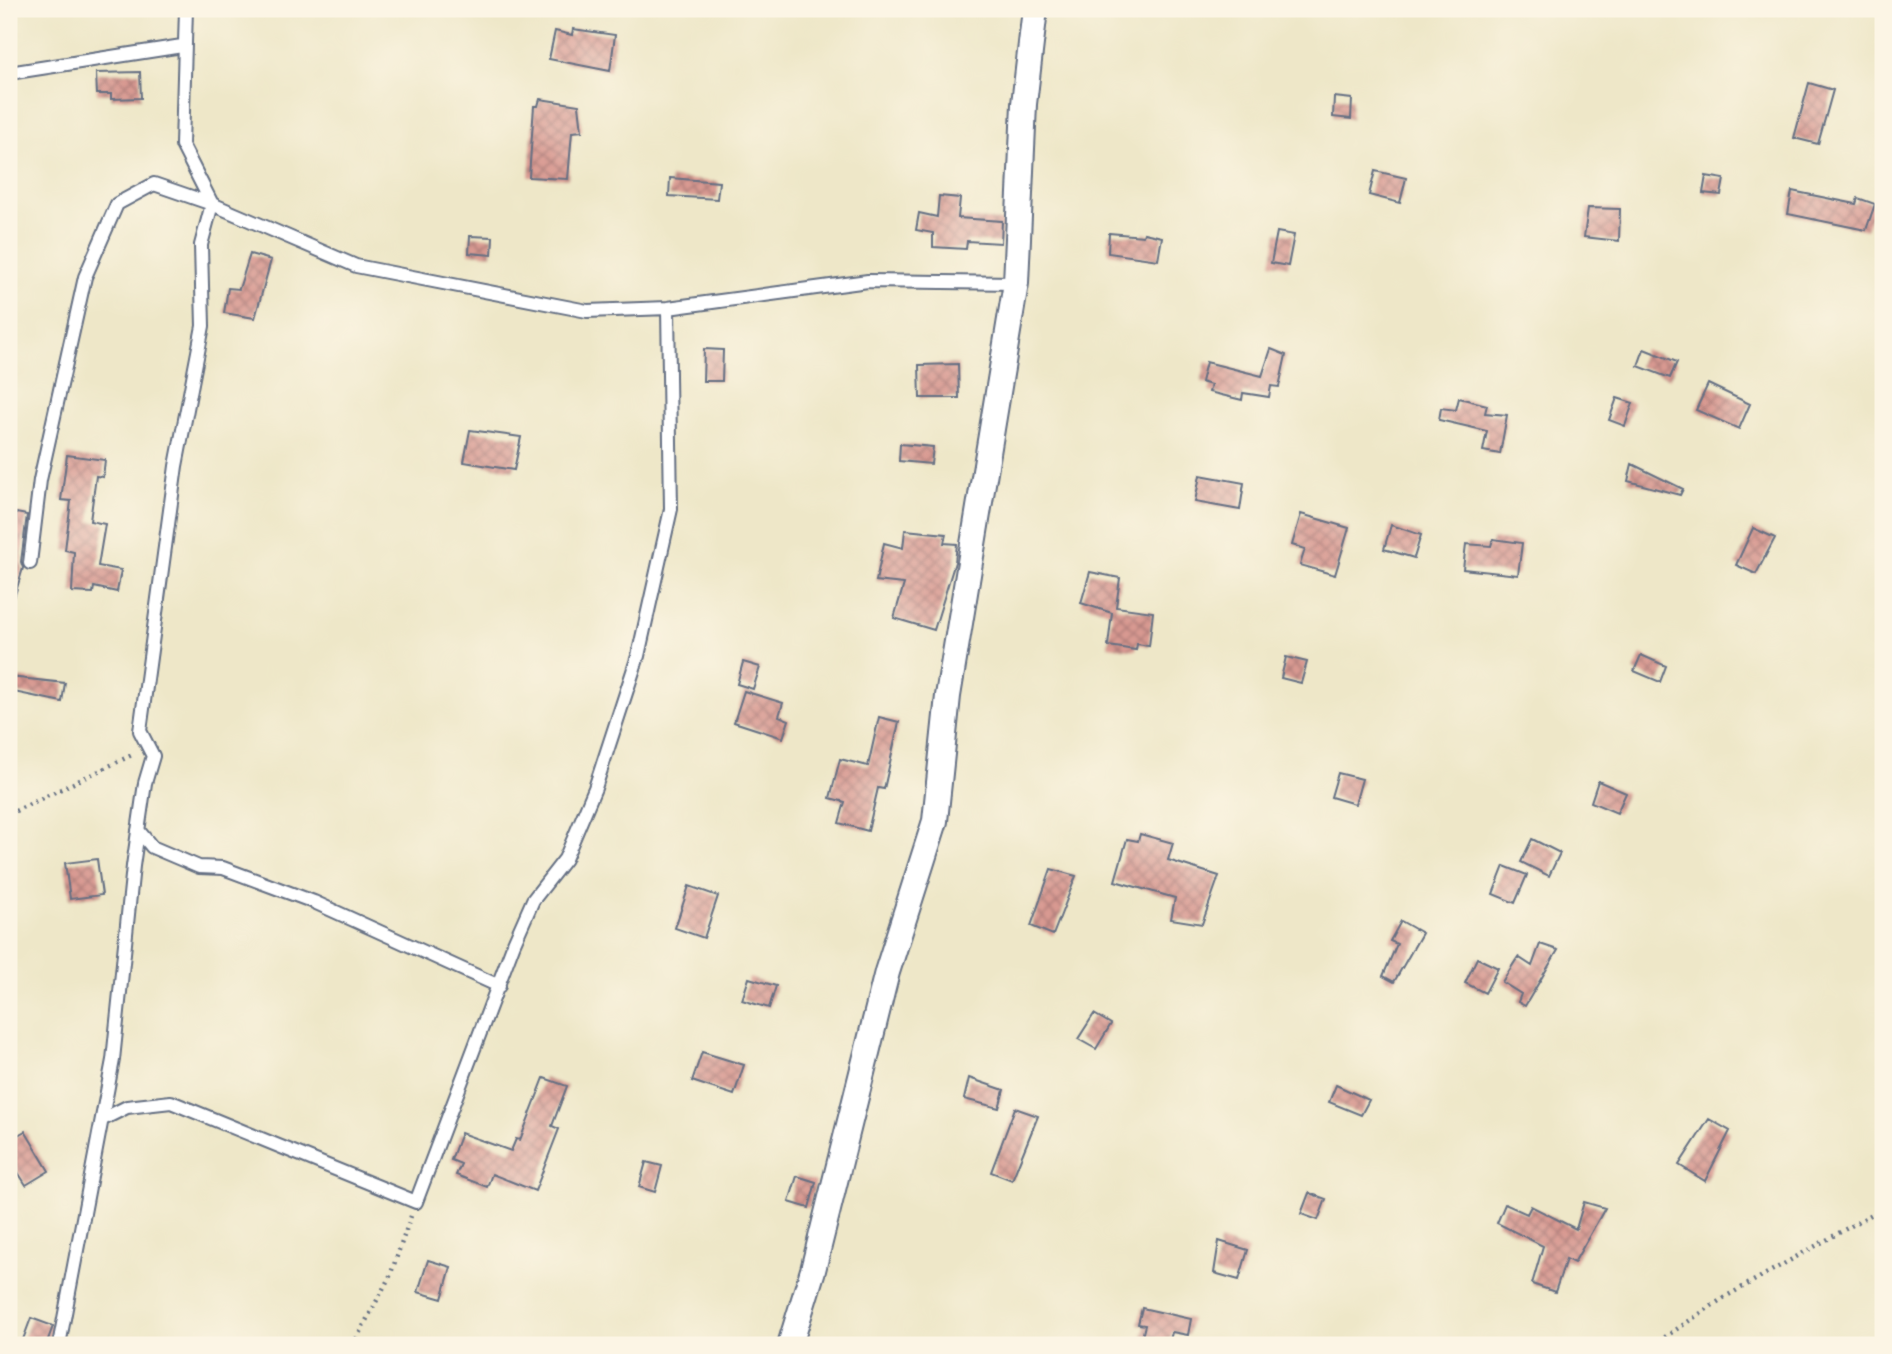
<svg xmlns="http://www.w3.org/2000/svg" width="1892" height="1354" font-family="'Gochi Hand',sans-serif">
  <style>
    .building { fill: url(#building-cross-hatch) }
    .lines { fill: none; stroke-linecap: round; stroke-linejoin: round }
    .service-casing { stroke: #656f83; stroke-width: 16 }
    .minor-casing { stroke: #656f83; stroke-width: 28 }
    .path { stroke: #656f83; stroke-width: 4.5; stroke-dasharray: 2 5; stroke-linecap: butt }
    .service { stroke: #fff; stroke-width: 12 }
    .minor { stroke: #fff; stroke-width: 24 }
  </style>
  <defs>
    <pattern id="building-cross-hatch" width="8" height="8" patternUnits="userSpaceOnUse" patternTransform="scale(1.75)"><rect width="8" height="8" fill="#d89991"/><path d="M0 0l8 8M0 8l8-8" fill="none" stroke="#ae7d7a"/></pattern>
  </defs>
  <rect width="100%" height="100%" fill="#fcf5e5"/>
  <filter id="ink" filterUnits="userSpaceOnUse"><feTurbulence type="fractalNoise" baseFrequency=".0143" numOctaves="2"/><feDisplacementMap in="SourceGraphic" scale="14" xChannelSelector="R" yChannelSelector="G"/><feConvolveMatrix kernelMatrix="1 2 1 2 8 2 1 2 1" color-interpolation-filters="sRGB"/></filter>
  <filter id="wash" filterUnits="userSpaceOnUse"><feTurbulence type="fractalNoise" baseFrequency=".00686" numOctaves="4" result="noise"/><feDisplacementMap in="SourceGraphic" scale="28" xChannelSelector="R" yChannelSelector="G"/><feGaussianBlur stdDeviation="1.57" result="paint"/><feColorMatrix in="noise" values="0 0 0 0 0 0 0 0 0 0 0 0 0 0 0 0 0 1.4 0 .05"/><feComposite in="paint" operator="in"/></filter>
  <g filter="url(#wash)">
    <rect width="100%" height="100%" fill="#eee7c8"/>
    <g id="blocks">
      <path class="building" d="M 573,29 L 615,35 L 610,71 L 549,59 L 555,31 L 572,35 Z
        M 140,72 L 141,98 L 111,99 L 111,94 L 97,94 L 96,73 Z
        M 1809,83 L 1833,90 L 1818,144 L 1794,138 Z
        M 1334,97 L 1352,99 L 1351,119 L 1333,117 Z
        M 540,99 L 579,105 L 582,131 L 572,132 L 568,179 L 529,177 L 534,106 L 538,106 Z
        M 1375,171 L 1406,178 L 1400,203 L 1369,195 Z
        M 1706,176 L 1724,179 L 1721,195 L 1703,193 Z
        M 670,178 L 719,182 L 717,199 L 669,196 Z
        M 1792,191 L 1856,204 L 1858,198 L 1875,204 L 1866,230 L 1788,214 Z
        M 939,196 L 960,198 L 958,218 L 1002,221 L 1001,243 L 967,241 L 966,249 L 933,247 L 933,233 L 916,230 L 919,213 L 937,217 Z
        M 1588,208 L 1620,209 L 1619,241 L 1584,237 Z
        M 1277,232 L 1294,235 L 1288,266 L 1271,263 Z
        M 1109,233 L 1143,236 L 1144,233 L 1162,237 L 1158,260 L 1108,253 Z
        M 470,236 L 493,237 L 492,255 L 469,253 Z
        M 250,254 L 271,260 L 255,318 L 224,313 L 228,288 L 239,289 Z
        M 704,349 L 723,350 L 722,381 L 703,381 Z
        M 1271,349 L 1286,355 L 1279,387 L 1271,386 L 1269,397 L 1243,393 L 1242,400 L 1209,392 L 1211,385 L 1201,382 L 1206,362 L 1262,376 Z
        M 1644,349 L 1677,362 L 1670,378 L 1638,366 Z
        M 958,364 L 959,398 L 920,398 L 919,365 Z
        M 1708,384 L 1750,404 L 1739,429 L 1696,410 Z
        M 1459,398 L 1487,405 L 1485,413 L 1507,415 L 1500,454 L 1483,451 L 1487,431 L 1439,420 L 1441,408 L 1456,410 Z
        M 1617,398 L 1633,403 L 1625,426 L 1609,420 Z
        M 470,430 L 521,437 L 514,470 L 464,462 Z
        M 900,444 L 933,447 L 931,464 L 899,461 Z
        M 67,455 L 105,460 L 103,477 L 96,476 L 90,521 L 105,524 L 98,566 L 121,570 L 117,592 L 94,587 L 93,593 L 72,592 L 74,552 L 65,550 L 71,501 L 61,500 Z
        M 1632,464 L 1683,489 L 1680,495 L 1628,481 Z
        M 1200,475 L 1244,483 L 1240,510 L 1195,502 Z
        M 16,513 L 27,515 L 21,562 L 23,568 L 14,598 L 9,597 L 9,565 Z
        M 1301,514 L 1349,528 L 1335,575 L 1300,565 L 1305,549 L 1292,545 Z
        M 1391,525 L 1421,535 L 1414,558 L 1384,549 Z
        M 1753,528 L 1775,538 L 1756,574 L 1736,565 Z
        M 905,530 L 946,534 L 944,543 L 957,544 L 955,562 L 934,630 L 894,618 L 904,584 L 876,581 L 884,543 L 903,548 Z
        M 1493,539 L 1522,543 L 1518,575 L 1463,569 L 1466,544 L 1491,546 Z
        M 1090,572 L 1120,578 L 1116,607 L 1153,612 L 1149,646 L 1137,644 L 1136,650 L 1108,646 L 1112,613 L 1081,603 Z
        M 1641,655 L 1666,666 L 1660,682 L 1634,671 Z
        M 1286,657 L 1307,662 L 1301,683 L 1281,678 Z
        M 743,662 L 760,667 L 753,689 L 737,684 Z
        M 9,677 L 65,683 L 62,702 L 9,691 Z
        M 744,691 L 783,703 L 779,716 L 789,720 L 783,738 L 734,722 Z
        M 879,717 L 899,722 L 884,789 L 878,788 L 868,831 L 839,823 L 845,802 L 830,798 L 840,759 L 868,766 Z
        M 1338,773 L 1362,779 L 1355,804 L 1331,797 Z
        M 1598,781 L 1626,793 L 1617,813 L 1591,802 Z
        M 1140,834 L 1173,843 L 1168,860 L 1219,876 L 1202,924 L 1171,919 L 1175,898 L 1115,881 L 1127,839 L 1138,841 Z
        M 1532,839 L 1560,853 L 1549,876 L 1521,862 Z
        M 97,859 L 102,895 L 70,899 L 65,863 Z
        M 1504,866 L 1527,875 L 1515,903 L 1493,894 Z
        M 1051,869 L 1076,876 L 1053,935 L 1031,926 Z
        M 689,886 L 718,896 L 704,938 L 675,928 Z
        M 1401,921 L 1422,933 L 1394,982 L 1383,976 L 1397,944 L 1390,941 Z
        M 1540,944 L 1558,950 L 1525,1006 L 1518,1002 L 1521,994 L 1502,982 L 1518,957 L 1532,966 Z
        M 1477,958 L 1498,968 L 1485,993 L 1465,983 Z
        M 749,978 L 776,986 L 769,1008 L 742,1000 Z
        M 1094,1014 L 1111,1024 L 1096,1049 L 1078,1039 Z
        M 702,1052 L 744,1065 L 734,1095 L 692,1081 Z
        M 544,1078 L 567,1086 L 552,1126 L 559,1129 L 535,1191 L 492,1174 L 487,1187 L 456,1175 L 461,1164 L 451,1160 L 461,1133 L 511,1151 L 516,1139 L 520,1140 Z
        M 969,1078 L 1004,1090 L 999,1108 L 964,1099 Z
        M 1336,1085 L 1369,1100 L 1361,1115 L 1329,1102 Z
        M 1015,1108 L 1038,1116 L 1012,1180 L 991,1172 Z
        M 1709,1119 L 1730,1131 L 1705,1181 L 1679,1165 Z
        M 25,1131 L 49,1171 L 26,1185 L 9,1158 L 9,1140 Z
        M 646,1162 L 662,1166 L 655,1192 L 639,1187 Z
        M 797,1176 L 816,1182 L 809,1208 L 789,1202 Z
        M 1309,1193 L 1326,1199 L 1318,1220 L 1301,1214 Z
        M 1584,1202 L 1605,1208 L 1574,1263 L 1566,1259 L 1555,1292 L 1532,1284 L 1543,1246 L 1497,1223 L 1505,1204 L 1527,1214 L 1531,1206 L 1576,1229 Z
        M 1219,1241 L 1248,1250 L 1239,1280 L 1214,1273 Z
        M 428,1260 L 451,1267 L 442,1299 L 418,1292 Z
        M 1142,1308 L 1191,1319 L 1188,1335 L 1172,1332 L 1169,1345 L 1140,1345 L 1145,1325 L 1138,1324 Z
        M 31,1318 L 53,1326 L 46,1345 L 21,1345 Z"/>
    </g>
  </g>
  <g filter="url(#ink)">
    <use href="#blocks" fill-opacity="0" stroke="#656f83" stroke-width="2"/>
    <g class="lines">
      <g class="service-casing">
        <path id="service" d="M 9,73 L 182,46
          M 30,563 L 40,480 L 85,277 L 117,204 L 154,184 L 212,204 L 182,145 L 186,9
          M 138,830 L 152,847 L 199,867 L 223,868 L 314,902 L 499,986
          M 103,1119 L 127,1107 L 171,1102 L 416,1202 L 514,943 L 533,900 L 565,859 L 595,788 L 638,656 L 671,509 L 668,308
          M 59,1345 L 113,1060 L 133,866 L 145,783 L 153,756 L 140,731 L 176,466 L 203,326 L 201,245 L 212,204 L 356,266 L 587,311 L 668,308 L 868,281 L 1016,283"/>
      </g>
      <g class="minor-casing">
        <path id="minor" d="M 790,1345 L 813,1270 L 887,972 L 935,821 L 948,696 L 1016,283 L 1024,104 L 1035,9"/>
      </g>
      <path class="path" d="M 9,814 L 134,754
        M 353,1345 L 390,1276 L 411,1216
        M 1653,1345 L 1725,1297 L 1883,1208"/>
      <use href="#service" class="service"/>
      <use href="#minor" class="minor"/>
    </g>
  </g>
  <rect width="1892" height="1354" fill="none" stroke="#fcf5e5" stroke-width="35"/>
</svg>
